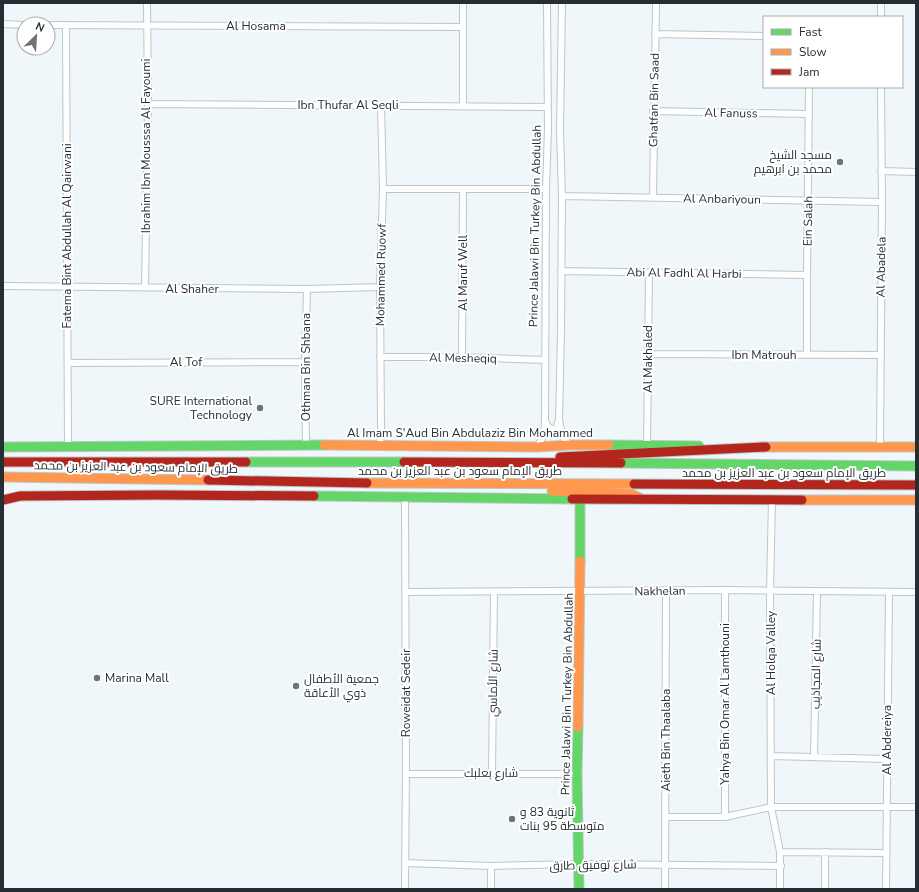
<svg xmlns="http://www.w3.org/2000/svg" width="919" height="892" font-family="'Nunito Sans',Cairo,sans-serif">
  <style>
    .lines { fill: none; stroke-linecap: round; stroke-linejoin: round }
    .street-casing { stroke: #bec6c9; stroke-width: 8 }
    .fast-casing { stroke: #bec6c9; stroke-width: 11 }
    .slow-casing { stroke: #bec6c9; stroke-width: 11 }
    .jam-casing { stroke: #bec6c9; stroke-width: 11 }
    .street { stroke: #fdfefe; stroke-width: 6 }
    .fast { stroke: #63d668; stroke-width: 9 }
    .slow { stroke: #ff974d; stroke-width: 9 }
    .jam { stroke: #b3261e; stroke-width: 9 }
    .poi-dot { fill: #6c7478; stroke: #fff; stroke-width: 1.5 }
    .labels { text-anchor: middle; stroke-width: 4; stroke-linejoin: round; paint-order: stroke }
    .street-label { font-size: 12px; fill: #252e32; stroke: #fff }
    .poi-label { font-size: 12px; fill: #252e32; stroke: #fff; text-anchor: start }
  </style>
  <rect width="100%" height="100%" fill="#eff7fa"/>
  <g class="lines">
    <g class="street-casing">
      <path id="street" d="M 562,3 L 560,130 L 562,196 L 561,332 L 559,420 L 562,436 L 570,445
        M 881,17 L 881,3
        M 3,24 L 24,25
        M 48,25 L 463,27
        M 66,25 L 68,447
        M 655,34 L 764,36
        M 148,104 L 548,107
        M 463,105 L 463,3
        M 653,111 L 809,114
        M 881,171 L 916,172
        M 383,189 L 546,189
        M 562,196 L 882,202
        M 653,198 L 656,3
        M 561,271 L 807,275
        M 3,286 L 307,289 L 380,287
        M 145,288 L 148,104 L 147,3
        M 649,354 L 880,355
        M 807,355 L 807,275 L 809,87
        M 380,357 L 462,357 L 545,360
        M 462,357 L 463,190
        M 68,363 L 305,362
        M 545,421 C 548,427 550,431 557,428 L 558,422
        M 306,445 L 305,362 L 307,289
        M 380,445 L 381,429 L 380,287 L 383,189 L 381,105
        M 647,445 L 649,273
        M 537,447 L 544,435 L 545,421 L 546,189 L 548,129 L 547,3
        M 880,447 L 882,202 L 881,87
        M 405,497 L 406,765 L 405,889
        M 772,499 L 770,591 L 771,807 L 780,852 L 780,889
        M 725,590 L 725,817
        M 405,592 L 725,590 L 916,592
        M 772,756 L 886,759
        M 814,757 L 817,591
        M 492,773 L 494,592
        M 406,774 L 577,774
        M 666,817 L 725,817 L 771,807 L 916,807
        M 780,852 L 886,853
        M 405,863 L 491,866 L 578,864 L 781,866
        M 491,889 L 491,866
        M 665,889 L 666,592
        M 825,889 L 825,852
        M 886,889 L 889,592"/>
    </g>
    <g class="fast-casing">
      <path id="fast" d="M 609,445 L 699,446
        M 3,447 L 324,445
        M 246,462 L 404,462
        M 621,463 L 916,466
        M 314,496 L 572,499
        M 580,499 L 580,561
        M 578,727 L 577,774 L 579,889"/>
    </g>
    <g class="slow-casing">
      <path id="slow" d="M 324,445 L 537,447 L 570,445 L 609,445
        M 759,447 L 916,447
        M 3,477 L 208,480
        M 367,483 L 634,484
        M 552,491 L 631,494 L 642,499
        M 802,500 L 916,500
        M 578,727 L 580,561"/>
    </g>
    <g class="jam-casing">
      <path id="jam" d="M 560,457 L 766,447
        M 3,462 L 246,462
        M 404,462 L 621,463
        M 208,480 L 367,483
        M 634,484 L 916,485
        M 572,499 L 802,500
        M 3,500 L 20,496 L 158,495 L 314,496"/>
    </g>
    <use href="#street" class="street"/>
    <use href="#fast" class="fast"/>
    <use href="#slow" class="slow"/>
    <use href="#jam" class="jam"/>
  </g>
  <g class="poi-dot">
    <circle cx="840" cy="162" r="4"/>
    <circle cx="260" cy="408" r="4"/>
    <circle cx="97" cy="678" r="4"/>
    <circle cx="296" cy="686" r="4"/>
    <circle cx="512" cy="819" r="4"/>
  </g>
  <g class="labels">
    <g class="street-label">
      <text x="256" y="30">Al Hosama</text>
      <text transform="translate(654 100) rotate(-89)" y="4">Ghatfan Bin Saad</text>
      <text x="348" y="109">Ibn Thufar Al Seqli</text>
      <text transform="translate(731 113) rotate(1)" y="4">Al Fanuss</text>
      <text transform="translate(146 146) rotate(-90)" y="4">Ibrahim Ibn Mousssa Al Fayoumi</text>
      <text transform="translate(722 199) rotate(1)" y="4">Al Anbariyoun</text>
      <text transform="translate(808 221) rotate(-89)" y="4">Ein Salah</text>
      <text transform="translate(535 226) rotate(-89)" y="4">Prince Jalawi Bin Turkey Bin Abdullah</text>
      <text transform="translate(67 236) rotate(-90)" y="4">Fatema Bint Abdullah Al Qairwani</text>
      <text transform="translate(881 267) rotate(-89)" y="4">Al Abadela</text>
      <text transform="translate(463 273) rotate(-90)" y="4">Al Maruf Well</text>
      <text transform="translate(684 273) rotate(1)" y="4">Abi Al Fadhl Al Harbi</text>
      <text transform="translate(381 275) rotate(-89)" y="4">Mohammed Ruowf</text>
      <text x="192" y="293">Al Shaher</text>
      <text x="764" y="359">Ibn Matrouh</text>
      <text transform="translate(463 358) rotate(1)" y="4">Al Mesheqiq</text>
      <text transform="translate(648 359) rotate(-90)" y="4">Al Makhaled</text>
      <text x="186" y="366">Al Tof</text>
      <text transform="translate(306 367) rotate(-90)" y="4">Othman Bin Shbana</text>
      <text x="470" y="437">Al Imam S'Aud Bin Abdulaziz Bin Mohammed</text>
      <text transform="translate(136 467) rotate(1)" y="4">طريق الإمام سعود بن عبد العزيز بن محمد</text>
      <text x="460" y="475">طريق الإمام سعود بن عبد العزيز بن محمد</text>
      <text x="784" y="477">طريق الإمام سعود بن عبد العزيز بن محمد</text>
      <text transform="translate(660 591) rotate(-1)" y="4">Nakhelan</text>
      <text transform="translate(771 653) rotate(-90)" y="4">Al Holqa Valley</text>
      <text transform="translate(816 674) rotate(-89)" y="4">شارع المجاذيب</text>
      <text transform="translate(493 683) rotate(-89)" y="4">شارع الأماسي</text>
      <text transform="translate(406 693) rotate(-90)" y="4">Roweidat Sedeir</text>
      <text transform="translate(567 694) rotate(-89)" y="4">Prince Jalawi Bin Turkey Bin Abdullah</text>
      <text transform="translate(725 704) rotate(-90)" y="4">Yahya Bin Omar Al Lamthouni</text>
      <text transform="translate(666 740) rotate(-90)" y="4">Aieth Bin Thaalaba</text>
      <text transform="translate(887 740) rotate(-90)" y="4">Al Abdereiya</text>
      <text x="491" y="777">شارع بعلبك</text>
      <text transform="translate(593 865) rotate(-1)" y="4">شارع توفيق طارق</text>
    </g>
    <g class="poi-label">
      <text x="832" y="159" text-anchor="end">مسجد الشيخ<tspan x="832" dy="14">محمد بن ابرهيم</tspan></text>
      <text x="252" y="405" text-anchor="end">SURE International<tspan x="252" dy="14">Technology</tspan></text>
      <text x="105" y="682">Marina Mall</text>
      <text x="304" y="683">جمعية الأطفال<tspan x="304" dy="14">ذوي الأعاقة</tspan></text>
      <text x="520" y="816">ثانوية 83 و<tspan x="520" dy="14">متوسطة 95 بنات</tspan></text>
    </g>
  </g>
  <rect width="919" height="892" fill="none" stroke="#252e32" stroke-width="8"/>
  <rect x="763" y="16" width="140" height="72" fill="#ffffff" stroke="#a8abad"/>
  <rect x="771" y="29" width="20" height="6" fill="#63d668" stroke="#a8abad"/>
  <text x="799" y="36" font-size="12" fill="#252e32">Fast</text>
  <rect x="771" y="49" width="20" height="6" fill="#ff974d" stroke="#a8abad"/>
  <text x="799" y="56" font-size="12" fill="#252e32">Slow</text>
  <rect x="771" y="69" width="20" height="6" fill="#b3261e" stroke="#a8abad"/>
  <text x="799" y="76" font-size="12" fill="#252e32">Jam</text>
  <g transform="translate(36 36) rotate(25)"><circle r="19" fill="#ffffff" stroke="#a8abad"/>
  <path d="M0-3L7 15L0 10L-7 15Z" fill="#6c7478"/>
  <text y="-6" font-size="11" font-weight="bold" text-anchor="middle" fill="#252e32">N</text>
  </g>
</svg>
